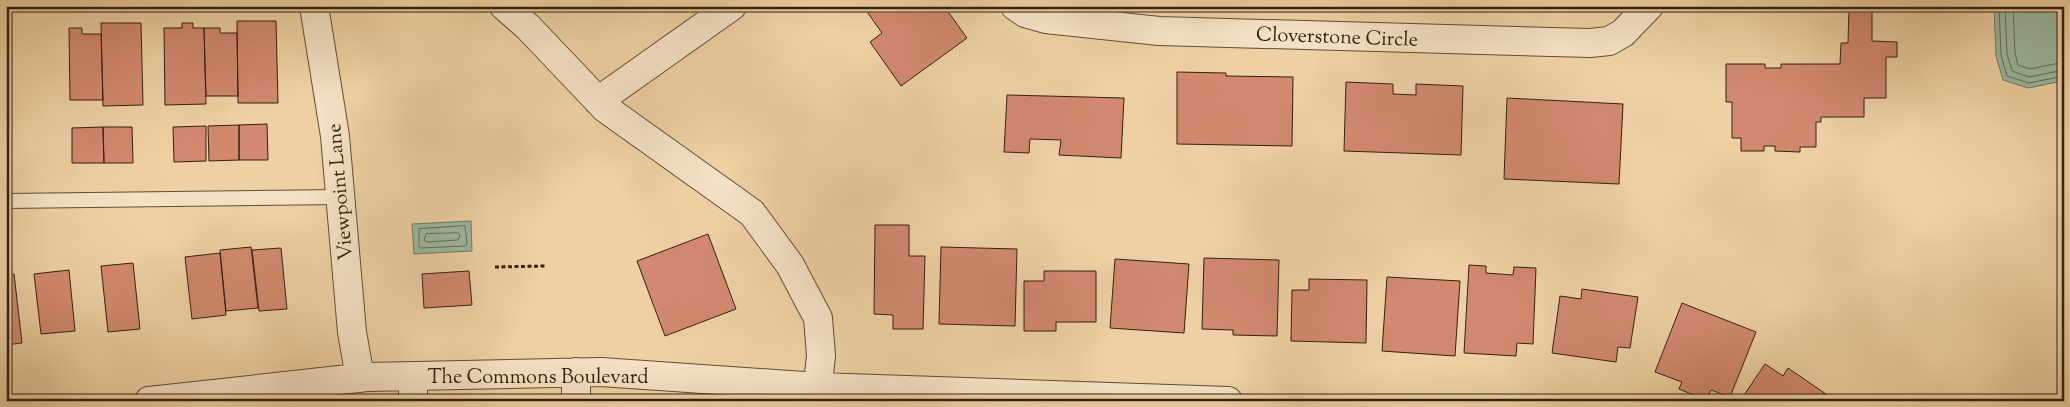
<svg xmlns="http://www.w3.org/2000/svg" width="2070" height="407" font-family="'Sorts Mill Goudy',serif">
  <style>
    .water { fill: #9bb7a0; stroke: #717b67 }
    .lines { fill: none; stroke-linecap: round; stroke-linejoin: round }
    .shore { stroke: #676c58; stroke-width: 1 }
    .building { fill: #d2896d; stroke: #321 }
    .service-casing { stroke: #624e35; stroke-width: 16 }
    .minor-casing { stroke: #624e35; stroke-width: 30 }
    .path { stroke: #321; stroke-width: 3; stroke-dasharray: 4 2.5; stroke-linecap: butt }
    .service { stroke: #f4e0c3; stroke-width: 14 }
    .minor { stroke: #f4e0c3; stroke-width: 28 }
    .labels { text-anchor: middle; stroke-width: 4; stroke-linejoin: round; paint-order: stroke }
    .street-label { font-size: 20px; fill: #321; stroke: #f4e0c3 }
  </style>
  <rect width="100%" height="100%" fill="#eed0a2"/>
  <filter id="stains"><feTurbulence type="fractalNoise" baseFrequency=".004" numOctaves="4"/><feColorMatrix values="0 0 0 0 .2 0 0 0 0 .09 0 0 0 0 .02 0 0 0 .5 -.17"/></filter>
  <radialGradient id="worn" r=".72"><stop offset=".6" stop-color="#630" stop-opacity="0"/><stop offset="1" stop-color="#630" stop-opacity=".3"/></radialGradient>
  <path class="water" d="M 1994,6 L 2064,6 L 2062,81 L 2028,88 L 2003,80 L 1996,56 Z
    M 471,221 L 472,251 L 414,254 L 412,224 Z"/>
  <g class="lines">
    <path class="shore" d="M 1999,6 L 2001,55 L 2007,76 L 2029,83 L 2064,76
      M 2005,6 L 2007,54 L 2012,71 L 2029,77 L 2064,70
      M 2013,6 L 2015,53 L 2018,65 L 2030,69 L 2064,62
      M 465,226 L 467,244 L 465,246 L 421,248 L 419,247 L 419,229 Z
      M 458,233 L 460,235 L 458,240 L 427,242 L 424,240 L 426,234 Z"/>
  </g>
  <path class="building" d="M 863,6 L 944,6 L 967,38 L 901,86 L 870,42 L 882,33 Z
    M 1849,6 L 1872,6 L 1872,41 L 1897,42 L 1897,57 L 1886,57 L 1886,98 L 1864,98 L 1864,117 L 1821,117 L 1821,122 L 1816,122 L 1816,147 L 1800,147 L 1800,152 L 1775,151 L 1775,146 L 1764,146 L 1764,151 L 1741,151 L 1741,138 L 1732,138 L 1732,102 L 1726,102 L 1726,64 L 1765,64 L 1765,68 L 1781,68 L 1781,64 L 1840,64 L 1841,43 L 1848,43 Z
    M 237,21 L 276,21 L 278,103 L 238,103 Z
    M 101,23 L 141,23 L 143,105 L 103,106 Z
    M 182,23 L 193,23 L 193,28 L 204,28 L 206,104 L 165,105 L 164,28 L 182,28 Z
    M 69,28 L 82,28 L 82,34 L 101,34 L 103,100 L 70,100 Z
    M 204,28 L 220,28 L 220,33 L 237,33 L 238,96 L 206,96 Z
    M 1177,72 L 1226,73 L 1226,76 L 1293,77 L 1292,146 L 1177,144 Z
    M 1346,82 L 1393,84 L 1393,94 L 1416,95 L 1416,84 L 1463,86 L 1461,155 L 1344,151 Z
    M 1007,95 L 1124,98 L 1121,158 L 1059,155 L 1061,140 L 1030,139 L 1029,153 L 1004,152 Z
    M 1507,98 L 1623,104 L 1619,184 L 1504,179 Z
    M 267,124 L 268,160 L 239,160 L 239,125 Z
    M 239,125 L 239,160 L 209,161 L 208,126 Z
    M 206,126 L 206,161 L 174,162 L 173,127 Z
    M 103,127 L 132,127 L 133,163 L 104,163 Z
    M 103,127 L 104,163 L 72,163 L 72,128 Z
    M 875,225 L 909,225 L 909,256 L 925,256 L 923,329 L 893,329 L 893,315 L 874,314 Z
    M 708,234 L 736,309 L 665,336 L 637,261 Z
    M 251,247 L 258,308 L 226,311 L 220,250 Z
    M 941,247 L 1017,249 L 1015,326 L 939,324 Z
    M 281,248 L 287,309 L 259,311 L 252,250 Z
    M 220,253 L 226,315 L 192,319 L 185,257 Z
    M 1204,258 L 1279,260 L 1277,336 L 1233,335 L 1233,330 L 1202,329 Z
    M 1115,259 L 1189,264 L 1184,333 L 1110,328 Z
    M 133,263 L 140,329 L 108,332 L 101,266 Z
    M 1469,265 L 1486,266 L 1486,273 L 1513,275 L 1514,267 L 1536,268 L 1533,344 L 1517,343 L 1516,356 L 1464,353 Z
    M 69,270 L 75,331 L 41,334 L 34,274 Z
    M 469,271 L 472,305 L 424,308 L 422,274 Z
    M 1044,271 L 1096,271 L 1096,322 L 1056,322 L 1056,331 L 1024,331 L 1024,281 L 1044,281 Z
    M 6,274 L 14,274 L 22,343 L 6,345 Z
    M 1387,277 L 1460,281 L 1455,356 L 1382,351 Z
    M 1309,279 L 1367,280 L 1366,343 L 1291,341 L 1292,290 L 1309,290 Z
    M 1582,289 L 1638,297 L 1630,348 L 1618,347 L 1616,362 L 1552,353 L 1560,296 L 1581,299 Z
    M 1682,303 L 1756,332 L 1730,397 L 1711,390 L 1706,400 L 1679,389 L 1682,382 L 1655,372 Z
    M 1765,364 L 1783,376 L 1788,368 L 1836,401 L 1740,401 Z"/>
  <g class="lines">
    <g class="service-casing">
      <path id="service" d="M 6,201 L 341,197"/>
    </g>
    <g class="minor-casing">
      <path id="minor" d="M 314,6 L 335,136 L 352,332 L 360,378
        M 504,6 L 528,27 L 605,108 L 752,213 L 790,265 L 818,318 L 821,356 L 816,401
        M 1015,6 L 1025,13 L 1046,19 L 1159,31 L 1590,43 L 1609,41 L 1623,33 L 1649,6
        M 598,101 L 732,6
        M 149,401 L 367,377 L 601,372 L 818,387 L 1228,401
        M 413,401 L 413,376
        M 576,401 L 576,372"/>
    </g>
    <path class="path" d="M 495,267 L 545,266"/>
    <use href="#service" class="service"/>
    <use href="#minor" class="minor"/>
  </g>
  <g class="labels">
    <g class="street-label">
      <text transform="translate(1337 36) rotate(2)" y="7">Cloverstone Circle</text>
      <text transform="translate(339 192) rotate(-95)" y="7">Viewpoint Lane</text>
      <text x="538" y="383">The Commons Boulevard</text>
    </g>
  </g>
  <rect width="2070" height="407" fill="none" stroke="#eed0a2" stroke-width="25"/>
  <rect x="8" y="8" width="2055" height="392" fill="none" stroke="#321" stroke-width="2.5"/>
  <rect x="12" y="12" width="2045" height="382" fill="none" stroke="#321"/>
  <rect width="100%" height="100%" filter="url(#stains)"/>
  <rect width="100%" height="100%" fill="url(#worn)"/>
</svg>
